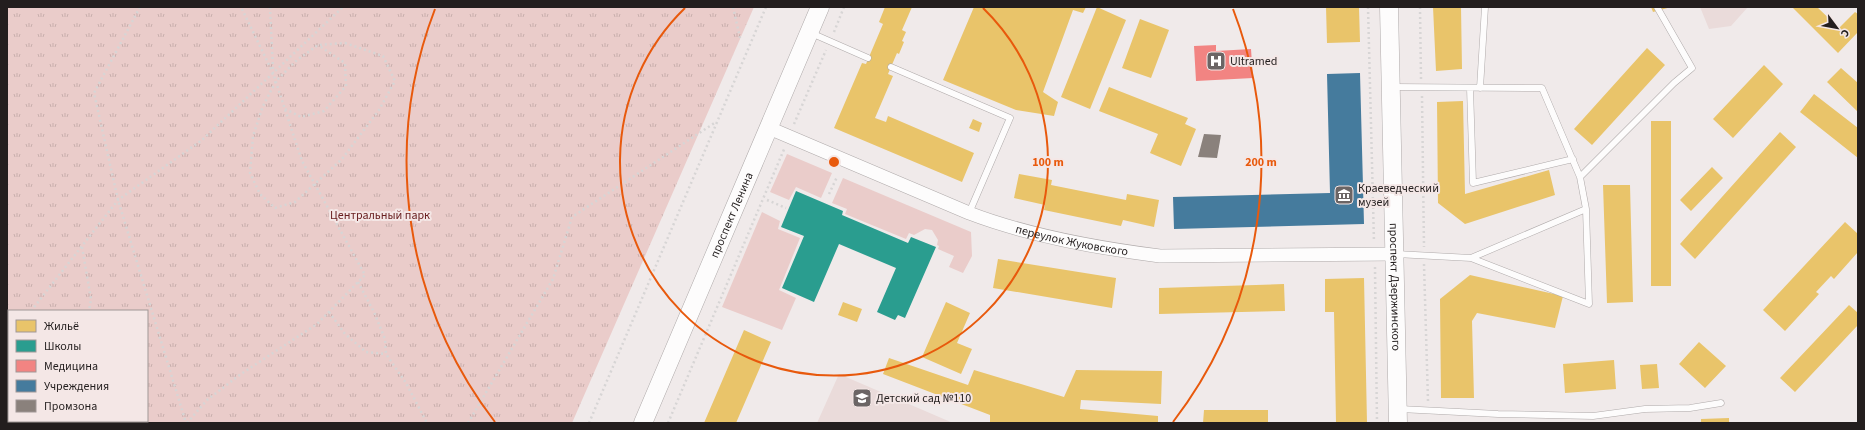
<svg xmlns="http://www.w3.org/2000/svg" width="1865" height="430" font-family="'Source Sans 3',sans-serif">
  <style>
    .built { fill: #eadbda }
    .grass { fill: #eaccca }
    .park { fill: url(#park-tufts); fill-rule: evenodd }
    .homes { fill: #e9c46a }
    .schools { fill: #2a9d8f }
    .health { fill: #f28482 }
    .public { fill: #457b9d }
    .industry { fill: #8a817c }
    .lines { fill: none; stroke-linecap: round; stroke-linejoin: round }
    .lane-casing { stroke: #afaaaa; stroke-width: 7 }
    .street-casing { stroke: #afaaaa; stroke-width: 14 }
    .secondary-casing { stroke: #afaaaa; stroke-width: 19 }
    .path { stroke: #d7d5d5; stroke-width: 2.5; stroke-dasharray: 2 3; stroke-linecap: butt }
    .lane { stroke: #fdfcfc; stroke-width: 6 }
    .street { stroke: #fdfcfc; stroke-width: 13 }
    .secondary { stroke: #fdfcfc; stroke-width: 18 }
    .ring { fill: none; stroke: #e8590c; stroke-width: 2 }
    .labels { text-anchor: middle; stroke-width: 4; stroke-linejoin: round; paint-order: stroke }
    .poi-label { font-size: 12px; fill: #231e1e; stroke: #f4e7e6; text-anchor: start }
    .park-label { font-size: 12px; fill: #692021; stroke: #f4e7e6 }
    .street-label { font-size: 12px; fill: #231e1e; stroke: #f4e7e6 }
    .centre { fill: #e8590c; stroke: #f4e7e6; stroke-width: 2 }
    .ring-label { font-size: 12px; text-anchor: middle; font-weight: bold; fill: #e8590c; stroke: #f4e7e6; stroke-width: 4; stroke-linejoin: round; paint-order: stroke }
  </style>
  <defs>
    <pattern id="park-tufts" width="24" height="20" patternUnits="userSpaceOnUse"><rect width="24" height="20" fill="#eaccca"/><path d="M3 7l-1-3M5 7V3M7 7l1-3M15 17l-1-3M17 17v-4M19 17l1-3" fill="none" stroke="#c8afad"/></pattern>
  </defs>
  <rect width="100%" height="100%" fill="#f0eaea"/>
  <path class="built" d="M 1700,7 L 1748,7 L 1731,26 L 1709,29 Z
    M 839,374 L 953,423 L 817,423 Z"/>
  <path class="grass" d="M 787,154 L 832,173 L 821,198 L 796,187 L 789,200 L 770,192 Z
    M 843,178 L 971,232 L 972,256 L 963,273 L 949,267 L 954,256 L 938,249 L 939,246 L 937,245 L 938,240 L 932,230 L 925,229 L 914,235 L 909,233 L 906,239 L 845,214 L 847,209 L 832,203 Z
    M 762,212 L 780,221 L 778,229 L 800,238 L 779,290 L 796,298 L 782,330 L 722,307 Z"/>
  <path class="park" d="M 7,7 L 754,7 L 572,423 L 7,423 ZM 9,311 L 147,311 L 147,421 L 9,421 Z"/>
  <path class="homes" d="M 885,7 L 912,7 L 902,30 L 906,32 L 902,41 L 904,42 L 899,54 L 897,53 L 888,74 L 893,76 L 875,118 L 886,122 L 888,116 L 974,153 L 962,182 L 834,128 L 862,63 L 866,64 L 883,24 L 879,22 Z
    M 974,7 L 1086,7 L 1083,13 L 1073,10 L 1043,92 L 1058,102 L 1054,116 L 1016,110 L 943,80 Z
    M 1097,7 L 1126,20 L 1090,109 L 1061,97 Z
    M 1326,7 L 1359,7 L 1360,42 L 1327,43 Z
    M 1433,7 L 1461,7 L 1462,69 L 1436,71 Z
    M 1651,7 L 1671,7 L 1653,12 Z
    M 1792,7 L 1817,7 L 1839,28 L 1855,12 L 1858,14 L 1858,32 L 1838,53 Z
    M 1140,19 L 1169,30 L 1151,78 L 1122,68 Z
    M 1647,48 L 1665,65 L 1592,145 L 1574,129 Z
    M 1764,65 L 1783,84 L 1733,138 L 1713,119 Z
    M 1841,68 L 1858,83 L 1858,112 L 1827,82 Z
    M 1109,87 L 1188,118 L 1185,124 L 1196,129 L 1181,166 L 1150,153 L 1158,134 L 1099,111 Z
    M 1814,94 L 1858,128 L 1858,158 L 1800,112 Z
    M 1463,101 L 1465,194 L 1549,170 L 1555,195 L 1465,224 L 1438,203 L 1437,102 Z
    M 973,119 L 982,123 L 979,132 L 969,128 Z
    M 1651,121 L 1671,121 L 1671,286 L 1651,286 Z
    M 1780,132 L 1796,147 L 1695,259 L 1680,244 Z
    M 1712,167 L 1723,178 L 1691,211 L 1680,200 Z
    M 1019,174 L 1052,180 L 1051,185 L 1126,200 L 1127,194 L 1159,200 L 1154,227 L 1123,220 L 1121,226 L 1044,210 L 1045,205 L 1014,198 Z
    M 1603,185 L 1630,185 L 1633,302 L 1607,303 Z
    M 1845,222 L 1858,234 L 1858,252 L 1834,279 L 1831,276 L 1816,292 L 1819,294 L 1785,331 L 1763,310 Z
    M 998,259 L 1116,278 L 1112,308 L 993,288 Z
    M 1470,275 L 1563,296 L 1555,328 L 1477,313 L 1472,321 L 1474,398 L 1441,398 L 1440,299 Z
    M 1364,278 L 1367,423 L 1336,423 L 1334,312 L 1325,312 L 1325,279 Z
    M 1284,284 L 1285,311 L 1159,314 L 1159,288 Z
    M 843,302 L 862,309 L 857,322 L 838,315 Z
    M 946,302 L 970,313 L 957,343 L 972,349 L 961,374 L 922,357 Z
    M 1849,305 L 1858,313 L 1858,325 L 1795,392 L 1780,378 Z
    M 744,330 L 771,342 L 736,423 L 704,423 Z
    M 1699,342 L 1726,366 L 1705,388 L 1679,364 Z
    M 889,358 L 968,385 L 974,370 L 1064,397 L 1076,370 L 1162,371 L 1161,404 L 1081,400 L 1080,409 L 1158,416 L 1158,423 L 990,423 L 990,415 L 883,374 Z
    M 1614,360 L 1616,389 L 1565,393 L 1563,364 Z
    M 1657,364 L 1659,388 L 1642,389 L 1640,365 Z
    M 1204,410 L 1268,410 L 1268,423 L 1203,423 Z
    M 1729,418 L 1729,423 L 1701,423 L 1701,419 Z"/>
  <path class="schools" d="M 796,191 L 843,211 L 842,215 L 908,243 L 911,237 L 936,247 L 905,318 L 898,315 L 895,320 L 877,312 L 896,268 L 839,244 L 814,302 L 782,288 L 804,236 L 781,227 Z"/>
  <path class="health" d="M 1216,45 L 1216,51 L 1251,49 L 1253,78 L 1196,81 L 1194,46 Z"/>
  <path class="public" d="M 1360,73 L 1364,224 L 1174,229 L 1173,197 L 1330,193 L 1327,74 Z"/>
  <path class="industry" d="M 1204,134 L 1221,135 L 1217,158 L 1198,157 Z"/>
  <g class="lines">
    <g class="lane-casing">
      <path id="lane" d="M 811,33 L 868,58
        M 891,67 L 1010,118 L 969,213
        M 1393,87 L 1542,88 L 1580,177 L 1674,83 L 1692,68 L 1657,7
        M 1470,88 L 1473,183 L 1573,159
        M 1480,88 L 1485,7
        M 1396,254 L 1471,258 L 1586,209 L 1580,177
        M 1471,258 L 1589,304 L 1586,209
        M 1400,409 L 1498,414 L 1593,416 L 1645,409 L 1690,408 L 1721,403"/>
    </g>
    <g class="street-casing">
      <g id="street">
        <path id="s1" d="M 769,128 L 969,213 C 1029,236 1097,248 1160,256 L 1395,254"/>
      </g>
    </g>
    <g class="secondary-casing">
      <g id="secondary">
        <path id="s2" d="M 1389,7 L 1398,423"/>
        <path id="s3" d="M 643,423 L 820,7"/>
      </g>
    </g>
    <path class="path" d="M 140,7 L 94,93 L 118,200 L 186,423
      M 270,7 L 273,70
      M 733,7 L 740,38
      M 1368,7 L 1374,242
      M 1420,7 L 1421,79
      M 834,32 L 844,7
      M 345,43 L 383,56 L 395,81 L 379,110 L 342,159 L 295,202 L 275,208 L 260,194 L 250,173 L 253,136 L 263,106 L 276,81 L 297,60 L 318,45 Z
      M 1422,96 L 1424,247
      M 285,109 L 301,117 L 324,111 L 346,86 L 345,63 L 318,45
      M 794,124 L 826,50
      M 829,194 L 837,177
      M 767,200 L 786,208
      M 82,247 L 91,299 L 89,311
      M 1424,264 L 1428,401
      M 1375,267 L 1377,423
      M 358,282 L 374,312 L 385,339 L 386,354 L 406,383 L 427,423
      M 31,311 L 118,200 L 202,140 L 343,7
      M 329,312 L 345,334 L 366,352 L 386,354
      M 7,345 L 9,341
      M 64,423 L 64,421
      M 187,423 L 207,400 L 241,374 L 317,324 L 365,275 L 302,161 L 273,73 L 241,7
      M 468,423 L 553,279 L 572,217 L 716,122
      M 589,423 L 766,7
      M 668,423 L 785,147"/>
    <use href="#lane" class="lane"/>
    <use href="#street" class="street"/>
    <use href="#secondary" class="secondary"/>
  </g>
  <g class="ring">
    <path d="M983 8A214 214 0 1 1 685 8"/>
    <path d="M495 422A427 427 0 0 1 435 9M1233 9A427 427 0 0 1 1173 422"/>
  </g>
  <defs>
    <g id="hospital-square" transform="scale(1)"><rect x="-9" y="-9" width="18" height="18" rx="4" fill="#6b6565" stroke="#f4e7e6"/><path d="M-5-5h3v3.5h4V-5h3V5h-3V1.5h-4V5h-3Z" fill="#fff"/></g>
    <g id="museum-square" transform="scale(1)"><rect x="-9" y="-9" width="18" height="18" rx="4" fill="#6b6565" stroke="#f4e7e6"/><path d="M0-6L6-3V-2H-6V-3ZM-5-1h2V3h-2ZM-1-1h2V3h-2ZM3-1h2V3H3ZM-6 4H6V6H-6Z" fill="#fff"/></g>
    <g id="school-square" transform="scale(1)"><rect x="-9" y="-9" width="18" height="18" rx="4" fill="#6b6565" stroke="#f4e7e6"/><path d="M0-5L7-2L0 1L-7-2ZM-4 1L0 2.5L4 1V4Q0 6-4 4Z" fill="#fff"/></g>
  </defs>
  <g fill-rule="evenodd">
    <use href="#hospital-square" x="1216" y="61"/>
    <use href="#museum-square" x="1344" y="195"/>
    <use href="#school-square" x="862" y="398"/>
  </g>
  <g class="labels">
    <g class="poi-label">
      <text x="1230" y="65">Ultramed</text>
      <text x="1358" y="192">Краеведческий<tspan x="1358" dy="14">музей</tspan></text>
      <text x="876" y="402">Детский сад №110</text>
    </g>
    <g class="park-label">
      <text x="380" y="219">Центральный парк</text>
    </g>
    <g class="street-label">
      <text dy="4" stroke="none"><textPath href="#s3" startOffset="226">проспект Ленина</textPath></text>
      <text dy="4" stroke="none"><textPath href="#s1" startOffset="324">переулок Жуковского</textPath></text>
      <text dy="4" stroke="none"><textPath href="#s2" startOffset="280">проспект Дзержинского</textPath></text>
    </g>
  </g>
  <circle cx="834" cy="162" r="6" class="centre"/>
  <g class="ring-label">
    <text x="1048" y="166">100 m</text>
    <text x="1261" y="166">200 m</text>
  </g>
  <rect width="1865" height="430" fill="none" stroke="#231e1e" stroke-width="16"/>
  <rect x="8" y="310" width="140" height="112" fill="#f4e7e6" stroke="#a09796"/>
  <rect x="16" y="320" width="20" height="12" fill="#e9c46a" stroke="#a09796"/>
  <text x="44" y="330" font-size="12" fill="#231e1e">Жильё</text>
  <rect x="16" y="340" width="20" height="12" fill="#2a9d8f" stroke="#a09796"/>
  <text x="44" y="350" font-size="12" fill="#231e1e">Школы</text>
  <rect x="16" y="360" width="20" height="12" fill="#f28482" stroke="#a09796"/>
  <text x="44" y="370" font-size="12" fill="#231e1e">Медицина</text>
  <rect x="16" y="380" width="20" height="12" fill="#457b9d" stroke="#a09796"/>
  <text x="44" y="390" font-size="12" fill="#231e1e">Учреждения</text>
  <rect x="16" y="400" width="20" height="12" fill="#8a817c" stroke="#a09796"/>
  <text x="44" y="410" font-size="12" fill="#231e1e">Промзона</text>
  <g transform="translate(1837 28) rotate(122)" stroke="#f4e7e6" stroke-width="3" paint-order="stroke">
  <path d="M0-3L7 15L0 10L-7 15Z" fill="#231e1e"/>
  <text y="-6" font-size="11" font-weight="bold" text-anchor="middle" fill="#231e1e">С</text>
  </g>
</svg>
